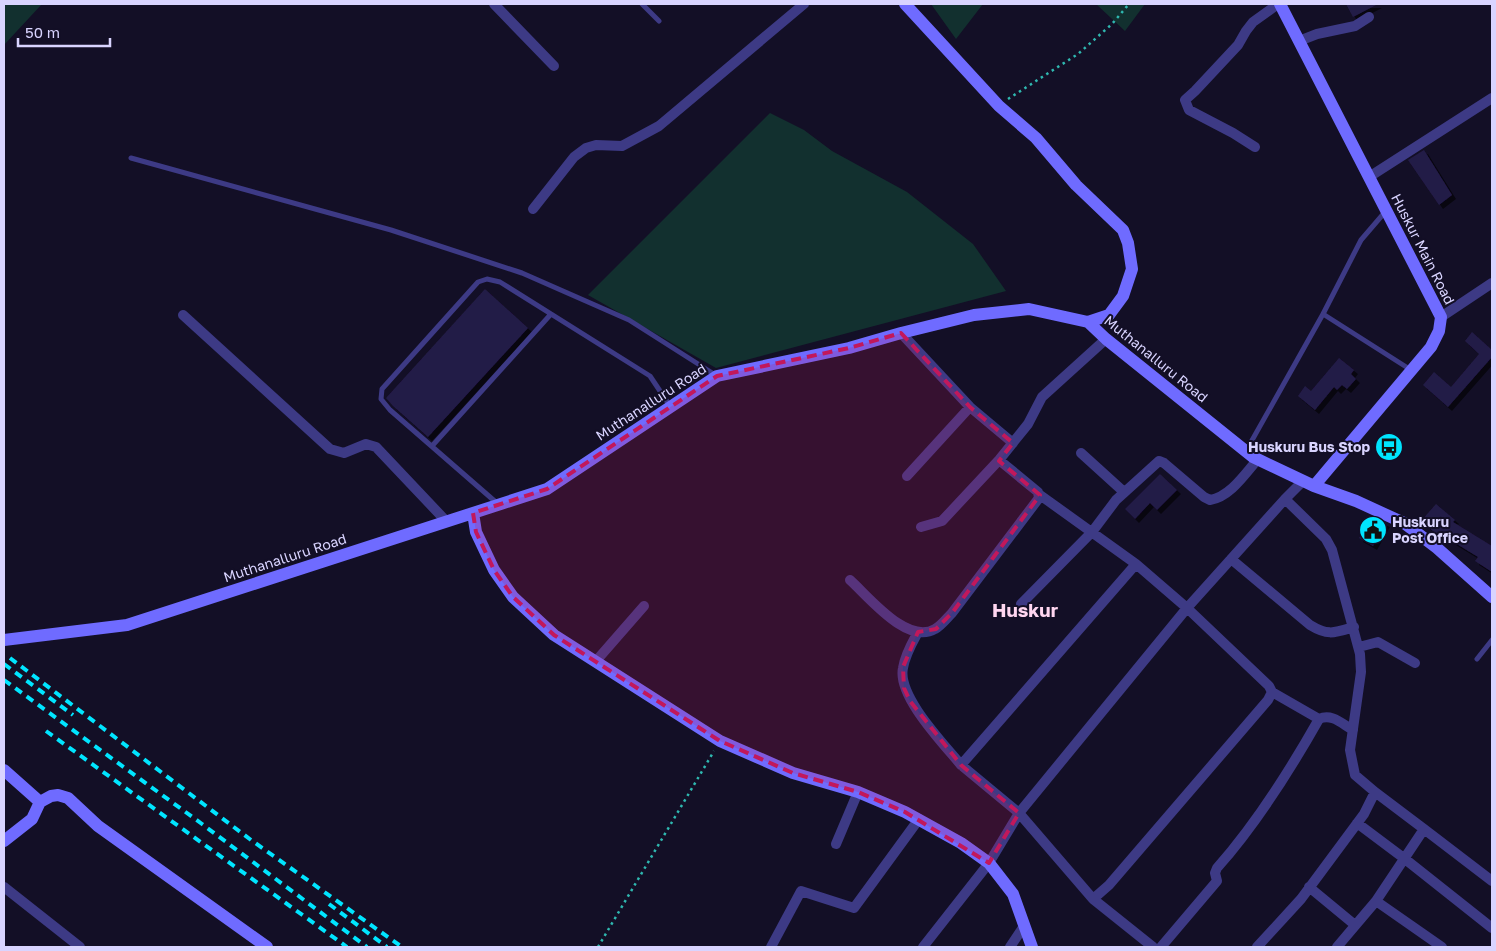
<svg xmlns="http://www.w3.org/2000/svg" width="1496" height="951" font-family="'Golos Text',sans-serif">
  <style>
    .green { fill: #12302f }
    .building { fill: #241b47; filter: url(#shadow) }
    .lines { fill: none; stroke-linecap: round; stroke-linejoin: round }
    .path { stroke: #2fb8b0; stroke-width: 2.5; stroke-dasharray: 2.5 4; stroke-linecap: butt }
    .lane { stroke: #3d3a85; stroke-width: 5 }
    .street { stroke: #3d3a85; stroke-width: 10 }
    .secondary { stroke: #6f6bff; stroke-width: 12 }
    .rail { stroke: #00e5ff; stroke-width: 4; stroke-dasharray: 8 6; stroke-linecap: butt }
    .marked { fill: #c2185b; fill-opacity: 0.2; stroke: #c2185b; stroke-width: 4; stroke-dasharray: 10 6; stroke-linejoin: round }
    .labels { text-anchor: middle; stroke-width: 4; stroke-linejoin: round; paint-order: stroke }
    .street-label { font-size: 14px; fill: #d9d4ff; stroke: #130f26 }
    .poi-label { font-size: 14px; font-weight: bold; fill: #d9d4ff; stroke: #130f26; text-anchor: end }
    .district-label { font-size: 19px; font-weight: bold; fill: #ffd6f0; stroke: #130f26 }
  </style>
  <defs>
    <filter id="shadow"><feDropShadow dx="4" dy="4" stdDeviation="0" flood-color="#0009"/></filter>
  </defs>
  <rect width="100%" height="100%" fill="#130f26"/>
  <path class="green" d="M 4,4 L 42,4 L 4,45 Z
    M 931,4 L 983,4 L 956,39 Z
    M 1096,4 L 1145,4 L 1125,31 Z
    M 770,113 L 804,130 L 832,151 L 907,192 L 973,244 L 1006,291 L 716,368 L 588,295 Z"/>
  <path class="building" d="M 1346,4 L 1378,4 L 1353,17 Z
    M 1424,150 L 1452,195 L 1439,205 L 1408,160 Z
    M 485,289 L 528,328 L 428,437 L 393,406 L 386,398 Z
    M 1472,332 L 1492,350 L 1492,357 L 1448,407 L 1423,385 L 1434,372 L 1451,387 L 1479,354 L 1465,341 Z
    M 1339,358 L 1354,370 L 1351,374 L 1356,379 L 1347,389 L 1342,385 L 1337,390 L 1334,387 L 1315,410 L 1298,396 L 1305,386 L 1311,391 Z
    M 1160,474 L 1177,490 L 1157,510 L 1150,503 L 1135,519 L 1125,509 Z
    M 1436,504 L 1455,520 L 1453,522 L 1492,546 L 1492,572 L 1475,561 L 1478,557 L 1442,535 L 1440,537 L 1421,521 Z
    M 1371,517 L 1386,523 L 1373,546 L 1359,538 Z"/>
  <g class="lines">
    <path class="path" d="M 1008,99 L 1078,54 L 1112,24 L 1129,4
      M 598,947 L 714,751"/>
    <path class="lane" d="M 642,4 L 659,21
      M 131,158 L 391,230 L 522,273 L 629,320 L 717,376
      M 1323,314 L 1361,240 L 1385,212
      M 432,446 L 551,314
      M 1246,451 L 1323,314 L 1411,370
      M 498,504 L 390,410 L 381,399 L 382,389 L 478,282 L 487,279 L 500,282 L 650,376 L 670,406
      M 1477,659 L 1492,640"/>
    <path class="street" d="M 494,4 L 554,66
      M 1299,41 L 1317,34 L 1355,26 L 1369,17
      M 1255,147 L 1233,133 L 1189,110 L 1185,100 L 1195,91 L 1238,45 L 1246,31 L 1253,22 L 1278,4
      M 1369,177 L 1492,98
      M 533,209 L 574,157 L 586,148 L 596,145 L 622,146 L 659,126 L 804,4
      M 183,315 L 330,449 L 344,453 L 366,444 L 376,447 L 446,521
      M 1441,317 L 1492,283
      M 901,333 L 970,407 L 1013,443
      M 1081,453 L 1124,492
      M 907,476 L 970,407
      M 1040,495 L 1136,564 L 1187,608 L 1269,686 L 1272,692 L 1268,700 L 1109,885 L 1093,899 L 1019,813 L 961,765 L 1136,564
      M 921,527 L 942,521 L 999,460 L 1028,424 L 1042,397 L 1106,339
      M 1231,559 L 1310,625 C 1328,636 1334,633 1354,627
      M 850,580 C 869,597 907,645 935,629 C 941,626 947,618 952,613 L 1039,498 L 1038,492 L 999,460
      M 1021,604 L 1092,532 L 1116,500 L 1159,461 L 1164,463 L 1204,497 L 1210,500 C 1230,497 1245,474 1258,459
      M 918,632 C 912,643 905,655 903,668 C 897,696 943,743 961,765
      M 1359,647 L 1378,642 L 1415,663
      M 596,661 L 644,606
      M 1272,692 L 1319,719
      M 1357,823 L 1405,859 L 1492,928
      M 1424,829 L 1492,881
      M 836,844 L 858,792
      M 4,887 L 80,947
      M 1309,887 L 1355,925
      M 1093,899 L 1153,947
      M 1376,901 L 1442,947
      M 771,947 L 801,891 L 854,908 L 919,819
      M 923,947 L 989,863 L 1019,813 L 1187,608 L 1285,499 L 1303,481
      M 1010,947 L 1024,926
      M 1161,947 L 1217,881 L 1215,873 L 1217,868 C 1257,823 1289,772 1319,719 C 1332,713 1342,724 1353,730
      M 1257,947 L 1301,899 L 1364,814 L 1375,792 L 1355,775 L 1350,750 L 1361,672 L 1360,654 L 1332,550 L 1326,539 L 1285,499
      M 1337,947 L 1376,901 L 1424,829 L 1375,792"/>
    <path class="secondary" d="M 905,4 L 999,106 L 1036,138 L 1076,185 L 1123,230 L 1128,243 L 1132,269 L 1123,296 L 1109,315 L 1088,322
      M 1280,4 L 1441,317 L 1439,331 L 1431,347 L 1314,486
      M 473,513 L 476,532 L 494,570 L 513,597 L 554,635 L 720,741 L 793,773 L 858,792 L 905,812 L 961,843 L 989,863 L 1013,894 L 1032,947
      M 4,640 L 127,625 L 547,489 L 717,376 L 849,348 L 901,333 L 974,315 L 1029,309 L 1088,322 L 1106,339 L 1253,457 L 1314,486 L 1356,501 L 1404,523 L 1437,548 L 1492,597
      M 4,770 L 40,802
      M 4,841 L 32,819 L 40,802 L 51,796 L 58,795 L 68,798 L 98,826 L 267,947"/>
    <path class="rail" d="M 10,658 L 251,840 L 402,947
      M 4,664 L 73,715
      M 4,680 L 202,824 L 367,947
      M 46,731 L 347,947
      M 329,904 L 387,947"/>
  </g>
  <path class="marked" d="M 901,333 L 970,407 L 1013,443 L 999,461 L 1040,495 L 952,613 L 936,629 L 918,632 L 903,667 L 904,688 L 910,701 L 961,765 L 1019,813 L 989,863 L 905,812 L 858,792 L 793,773 L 720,741 L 554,635 L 513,597 L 494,570 L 476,532 L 473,513 L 547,489 L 717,376 L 849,348 Z"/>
  <defs>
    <g id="bus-disc" transform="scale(1.4375)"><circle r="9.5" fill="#00e5ff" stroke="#130f26"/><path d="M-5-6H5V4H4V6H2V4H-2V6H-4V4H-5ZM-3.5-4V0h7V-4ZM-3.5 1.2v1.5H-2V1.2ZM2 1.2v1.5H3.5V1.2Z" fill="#111"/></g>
    <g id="civic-disc" transform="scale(1.4375)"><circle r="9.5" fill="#00e5ff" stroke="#130f26"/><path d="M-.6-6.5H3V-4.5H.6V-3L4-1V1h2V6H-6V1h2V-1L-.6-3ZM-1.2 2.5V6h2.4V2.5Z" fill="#111"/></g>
  </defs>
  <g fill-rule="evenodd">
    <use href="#bus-disc" x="1389" y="447"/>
    <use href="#civic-disc" x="1373" y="530"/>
  </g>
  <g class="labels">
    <g class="street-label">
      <text transform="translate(1423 249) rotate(63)" y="5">Huskur Main Road</text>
      <text transform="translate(1156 359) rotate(39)" y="5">Muthanalluru Road</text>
      <text transform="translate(651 402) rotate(-33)" y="5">Muthanalluru Road</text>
      <text transform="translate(285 558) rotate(-18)" y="5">Muthanalluru Road</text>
    </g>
    <g class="poi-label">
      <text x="1370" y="452">Huskuru Bus Stop</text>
      <text x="1392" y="527" text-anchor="start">Huskuru<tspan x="1392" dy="16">Post Office</tspan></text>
    </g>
    <g class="district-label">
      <text x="1025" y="617">Huskur</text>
    </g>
  </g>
  <rect width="1496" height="951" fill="none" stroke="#d9d4ff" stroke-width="10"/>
  <path d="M18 38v8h92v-8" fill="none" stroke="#d9d4ff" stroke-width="2.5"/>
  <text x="25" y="38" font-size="15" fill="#d9d4ff" stroke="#130f26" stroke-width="4" paint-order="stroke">50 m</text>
</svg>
